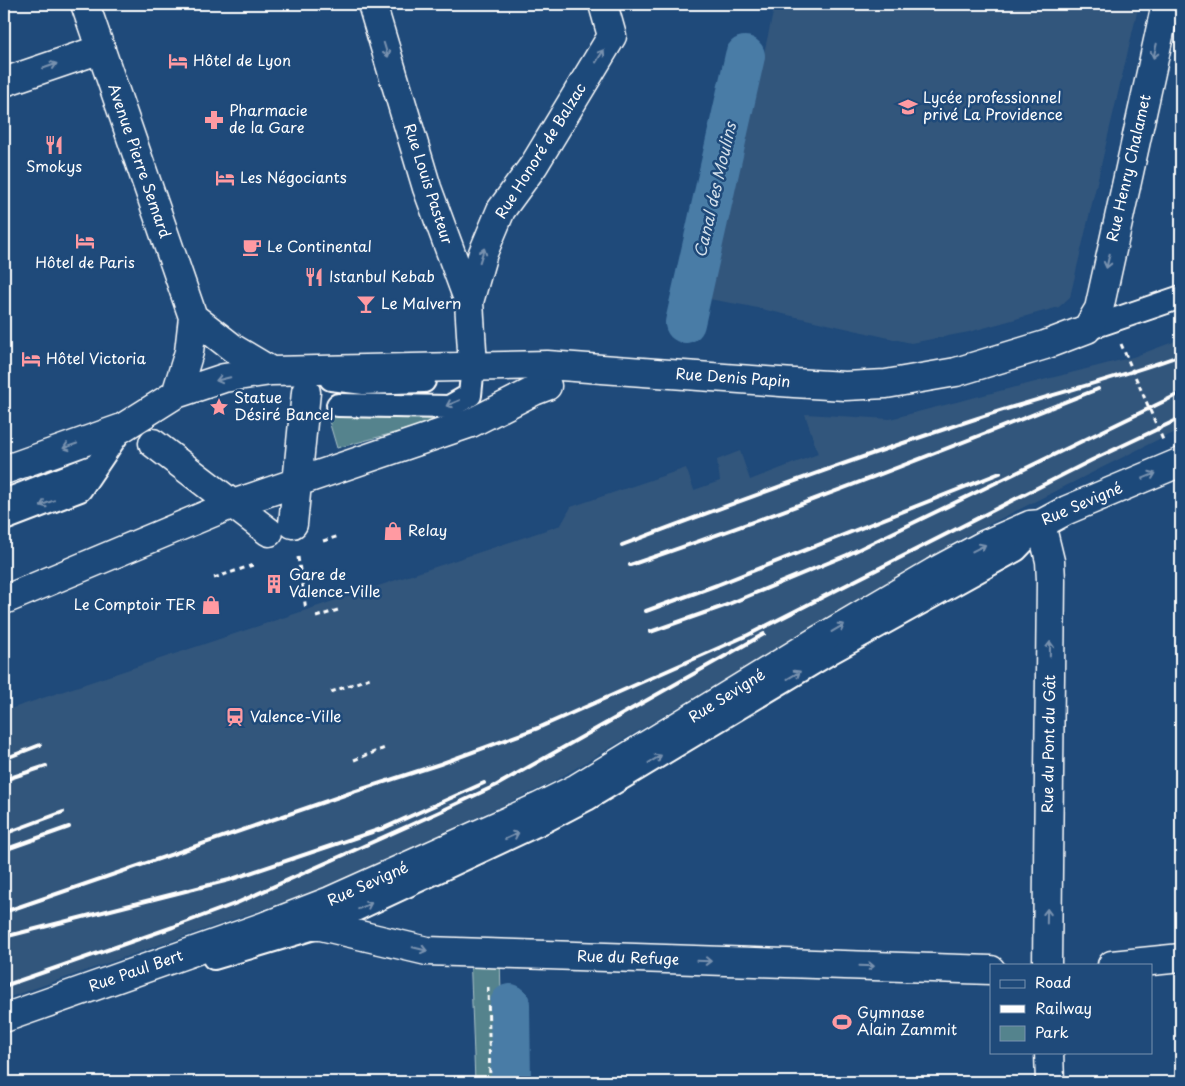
<svg xmlns="http://www.w3.org/2000/svg" width="1185" height="1086" font-family="'Playpen Sans',sans-serif">
  <style>
    .built { fill: #32567c }
    .green { fill: #54838d; stroke: #aac1c6 }
    .lines { fill: none; stroke-linecap: round; stroke-linejoin: round }
    .canal { stroke: #497ba6; stroke-width: 40 }
    .service-casing { stroke: #fff; stroke-width: 26 }
    .pedestrian-casing { stroke: #fff; stroke-width: 31 }
    .minor-casing { stroke: #fff; stroke-width: 31 }
    .tertiary-casing { stroke: #fff; stroke-width: 31 }
    .path { stroke: #fff; stroke-width: 3; stroke-dasharray: 5 4; stroke-linecap: butt }
    .service { stroke: #1f4a7a; stroke-width: 22 }
    .pedestrian { stroke: #1f4a7a; stroke-width: 28 }
    .minor { stroke: #1f4a7a; stroke-width: 28 }
    .tertiary { stroke: #1f4a7a; stroke-width: 28 }
    .rail { stroke: #fff; stroke-width: 4 }
    .path-bridge { stroke: #fff; stroke-width: 3; stroke-dasharray: 5 4; stroke-linecap: butt }
    .oneway { stroke: #7992af }
    .labels { text-anchor: middle; stroke-width: 5; stroke-linejoin: round; paint-order: stroke }
    .poi-label { font-size: 15px; fill: #fff; stroke: #1f4a7a; text-anchor: start }
    .street-label { font-size: 15px; fill: #fff; stroke: #1f4a7a }
    .water-label { font-size: 16px; font-style: italic; fill: #d2dee9; stroke: #1f4a7a }
  </style>
  <rect width="100%" height="100%" fill="#1f4a7a"/>
  <filter id="ink" filterUnits="userSpaceOnUse"><feTurbulence type="fractalNoise" baseFrequency=".02" numOctaves="2"/><feDisplacementMap in="SourceGraphic" scale="10" xChannelSelector="R" yChannelSelector="G"/><feConvolveMatrix kernelMatrix="1 2 1 2 8 2 1 2 1" color-interpolation-filters="sRGB"/></filter>
  <g filter="url(#ink)">
    <path class="built" d="M 775,4 L 1139,4 L 1070,297 L 1059,307 L 969,332 L 911,343 L 748,306 L 709,299 Z
      M 1181,339 L 1181,430 L 1155,441 L 964,537 L 551,783 L 327,887 L 4,999 L 4,711 L 561,525 L 571,507 L 686,468 L 694,490 L 720,481 L 717,460 L 740,451 L 750,480 L 818,454 L 805,414 L 890,419 L 1133,357 Z"/>
    <path class="green" d="M 326,411 L 454,417 L 337,448 Z
      M 470,952 L 500,954 L 503,1082 L 475,1082 Z"/>
    <g class="lines">
      <path class="canal" d="M 685,323 L 745,56
        M 510,1004 L 511,1082"/>
      <g class="service-casing">
        <path id="service" d="M 1087,329 L 1181,297
          M 331,379 L 364,383 L 424,381
          M 338,405 L 449,407 L 470,395 L 473,366
          M 4,501 L 97,465
          M 7,518 L 80,490 L 122,428
          M 214,958 L 321,926 L 545,821 L 587,799 L 830,653 L 1016,550 L 1041,524"/>
      </g>
      <g class="pedestrian-casing">
        <path id="pedestrian" d="M 153,443 L 269,532
          M 293,524 L 306,392
          M 4,600 L 233,504 L 471,423 L 534,391 L 547,386"/>
      </g>
      <g class="minor-casing">
        <path id="minor" d="M 85,4 L 193,317 L 189,352 L 176,394
          M 372,4 L 427,188 L 469,302 L 473,366
          M 4,82 L 101,49
          M 469,302 L 483,253 L 501,210 L 534,165 L 612,36 L 603,4
          M 193,317 L 234,349 L 271,371
          M 4,470 L 122,428 L 176,394 L 224,378 L 271,371 L 547,365 L 794,383 L 845,386 L 886,384 L 956,372 L 1045,345 L 1087,329 L 1099,309 L 1166,4
          M 268,925 L 321,926 L 427,951 L 991,970
          M 1112,965 L 1181,958"/>
      </g>
      <g class="tertiary-casing">
        <path id="tertiary" d="M 1041,524 L 1050,561 L 1051,580 L 1047,965
          M 4,1018 L 268,925 L 330,901 L 539,807 L 577,788 L 817,641 L 934,572 L 986,544 L 1030,525 L 1041,524 L 1067,510 L 1181,462
          M 1049,1052 L 1050,1082"/>
      </g>
      <path class="path" d="M 323,541 L 339,536
        M 298,557 L 306,610
        M 214,578 L 256,564
        M 316,617 L 338,610
        M 331,692 L 370,678
        M 354,760 L 385,748
        M 488,987 L 490,1082"/>
      <use href="#service" class="service"/>
      <use href="#pedestrian" class="pedestrian"/>
      <use href="#minor" class="minor"/>
      <use href="#tertiary" class="tertiary"/>
      <path class="rail" d="M 622,545 C 738,501 856,458 975,419 C 1043,396 1114,380 1181,355
        M 630,565 C 788,512 943,450 1098,389
        M 646,611 L 717,585 L 1000,473
        M 650,632 L 724,606 L 847,555 L 1181,393
        M 4,759 L 40,745
        M 4,780 L 46,766
        M 4,834 L 63,812
        M 4,850 L 69,827
        M 4,912 L 353,792 L 440,764 L 538,728 L 748,635 L 1092,460 L 1181,418
        M 4,937 L 229,880 L 384,828 L 484,783
        M 4,986 L 173,927 L 237,903 L 437,813 L 497,785 L 764,634"/>
      <path class="path-bridge" d="M 1121,344 L 1163,440"/>
    </g>
    <defs><path id="oneway-shaft" d="M-6 0H5M1.5-3L5.5 0L1.5 3" fill="none" stroke-width="1.6" stroke-linecap="round" stroke-linejoin="round" transform="scale(1.25)"/></defs>
    <g class="oneway">
      <use href="#oneway-shaft" transform="translate(386 50) rotate(73)"/>
      <use href="#oneway-shaft" transform="translate(1155 51) rotate(103)"/>
      <use href="#oneway-shaft" transform="translate(600 56) rotate(-58)"/>
      <use href="#oneway-shaft" transform="translate(50 66) rotate(-19)"/>
      <use href="#oneway-shaft" transform="translate(482 255) rotate(-72)"/>
      <use href="#oneway-shaft" transform="translate(1108 261) rotate(103)"/>
      <use href="#oneway-shaft" transform="translate(223 379) rotate(166)"/>
      <use href="#oneway-shaft" transform="translate(453 403) rotate(157)"/>
      <use href="#oneway-shaft" transform="translate(70 446) rotate(161)"/>
      <use href="#oneway-shaft" transform="translate(1149 476) rotate(-22)"/>
      <use href="#oneway-shaft" transform="translate(47 503) rotate(159)"/>
      <use href="#oneway-shaft" transform="translate(979 548) rotate(-27)"/>
      <use href="#oneway-shaft" transform="translate(838 628) rotate(-31)"/>
      <use href="#oneway-shaft" transform="translate(1050 649) rotate(-89)"/>
      <use href="#oneway-shaft" transform="translate(794 675) rotate(-31)"/>
      <use href="#oneway-shaft" transform="translate(655 759) rotate(-31)"/>
      <use href="#oneway-shaft" transform="translate(512 836) rotate(-25)"/>
      <use href="#oneway-shaft" transform="translate(365 906) rotate(-25)"/>
      <use href="#oneway-shaft" transform="translate(1047 916) rotate(-89)"/>
      <use href="#oneway-shaft" transform="translate(420 949) rotate(13)"/>
      <use href="#oneway-shaft" transform="translate(704 961) rotate(2)"/>
      <use href="#oneway-shaft" transform="translate(867 966) rotate(2)"/>
    </g>
  </g>
  <defs>
    <g id="hotel-bare" transform="scale(1.5)"><path d="M-6-4.5h1.5V1H6V5H4.5V3h-9V5H-6ZM-4 0a1.8 1.8 0 1 1 3.6 0ZM.5 0V-2.5h3Q6-2.5 6 0Z" fill="#ff9aa2" stroke="#1f4a7a" stroke-width="2.5" paint-order="stroke"/></g>
    <g id="school-bare" transform="scale(1.5)"><path d="M0-5L7-2L0 1L-7-2ZM-4 1L0 2.5L4 1V4Q0 6-4 4Z" fill="#ff9aa2" stroke="#1f4a7a" stroke-width="2.5" paint-order="stroke"/></g>
    <g id="pharmacy-bare" transform="scale(1.5)"><path d="M-2-6h4v4h4v4h-4v4h-4v-4h-4v-4h4Z" fill="#ff9aa2" stroke="#1f4a7a" stroke-width="2.5" paint-order="stroke"/></g>
    <g id="restaurant-bare" transform="scale(1.5)"><path d="M-5-6h1v4h1v-4h1v4h1v-4h1v5L-1.5 .5V6h-2V.5L-5-1ZM5-6V6H3V1.5H1.5Q1.5-4 5-6Z" fill="#ff9aa2" stroke="#1f4a7a" stroke-width="2.5" paint-order="stroke"/></g>
    <g id="cafe-bare" transform="scale(1.5)"><path d="M-5.5-4.5H6V0H3Q3 3.5 0 3.5H-2.5Q-5.5 3.5-5.5 0ZM3-3.2v2h1.7v-2ZM-6 4.5H4V6H-6Z" fill="#ff9aa2" stroke="#1f4a7a" stroke-width="2.5" paint-order="stroke"/></g>
    <g id="bar-bare" transform="scale(1.5)"><path d="M-6-5H6L.8 .8V4.5H3.5V6h-7V4.5H-.8V.8Z" fill="#ff9aa2" stroke="#1f4a7a" stroke-width="2.5" paint-order="stroke"/></g>
    <g id="sight-bare" transform="scale(1.5)"><path d="M0-6L1.8-2.2L6-1.7L2.9 1.2L3.7 5.4L0 3.3L-3.7 5.4L-2.9 1.2L-6-1.7L-1.8-2.2Z" fill="#ff9aa2" stroke="#1f4a7a" stroke-width="2.5" paint-order="stroke"/></g>
    <g id="shop-bare" transform="scale(1.5)"><path d="M-5-2.5h2.3a2.7 3.5 0 0 1 5.4 0H5L5.5 6h-11ZM-1.5-2.5h3a1.5 2.3 0 0 0-3 0Z" fill="#ff9aa2" stroke="#1f4a7a" stroke-width="2.5" paint-order="stroke"/></g>
    <g id="building-bare" transform="scale(1.5)"><path d="M-4-6H4V6H1V3H-1V6H-4ZM-2.5-4.3h1.7v1.8h-1.7ZM.8-4.3h1.7v1.8H.8ZM-2.5-1h1.7V.8h-1.7ZM.8-1h1.7V.8H.8Z" fill="#ff9aa2" stroke="#1f4a7a" stroke-width="2.5" paint-order="stroke"/></g>
    <g id="station-bare" transform="scale(1.5)"><path d="M-3-6H3Q5-6 5-4V2Q5 4 3 4L4.5 6H3L1.5 4h-3L-3 6H-4.5L-3 4Q-5 4-5 2V-4Q-5-6-3-6ZM-3.5-4v3h7v-3ZM-3.5 1v1.5H-2V1ZM2 1v1.5H3.5V1Z" fill="#ff9aa2" stroke="#1f4a7a" stroke-width="2.5" paint-order="stroke"/></g>
    <g id="stadium-bare" transform="scale(1.5)"><path d="M0-5a6.5 5 0 1 0 0 10a6.5 5 0 1 0 0-10ZM-3.5-1.8h7v3.6h-7Z" fill="#ff9aa2" stroke="#1f4a7a" stroke-width="2.5" paint-order="stroke"/></g>
  </defs>
  <g fill-rule="evenodd">
    <use href="#hotel-bare" x="178" y="61"/>
    <use href="#school-bare" x="908" y="107"/>
    <use href="#pharmacy-bare" x="214" y="120"/>
    <use href="#restaurant-bare" x="54" y="145"/>
    <use href="#hotel-bare" x="225" y="178"/>
    <use href="#hotel-bare" x="85" y="241"/>
    <use href="#cafe-bare" x="252" y="247"/>
    <use href="#restaurant-bare" x="314" y="277"/>
    <use href="#bar-bare" x="366" y="304"/>
    <use href="#hotel-bare" x="31" y="359"/>
    <use href="#sight-bare" x="219" y="407"/>
    <use href="#shop-bare" x="393" y="531"/>
    <use href="#building-bare" x="274" y="584"/>
    <use href="#shop-bare" x="211" y="605"/>
    <use href="#station-bare" x="235" y="717"/>
    <use href="#stadium-bare" x="842" y="1022"/>
  </g>
  <g class="labels">
    <g class="poi-label">
      <text x="193" y="66">Hôtel de Lyon</text>
      <text x="923" y="103">Lycée professionnel<tspan x="923" dy="17">privé La Providence</tspan></text>
      <text x="229" y="116">Pharmacie<tspan x="229" dy="17">de la Gare</tspan></text>
      <text x="54" y="172" text-anchor="middle">Smokys</text>
      <text x="240" y="183">Les Négociants</text>
      <text x="267" y="252">Le Continental</text>
      <text x="85" y="268" text-anchor="middle">Hôtel de Paris</text>
      <text x="329" y="282">Istanbul Kebab</text>
      <text x="381" y="309">Le Malvern</text>
      <text x="46" y="364">Hôtel Victoria</text>
      <text x="234" y="403">Statue<tspan x="234" dy="17">Désiré Bancel</tspan></text>
      <text x="408" y="536">Relay</text>
      <text x="289" y="580">Gare de<tspan x="289" dy="17">Valence-Ville</tspan></text>
      <text x="196" y="610" text-anchor="end">Le Comptoir TER</text>
      <text x="250" y="722">Valence-Ville</text>
      <text x="857" y="1018">Gymnase<tspan x="857" dy="17">Alain Zammit</tspan></text>
    </g>
    <g class="street-label">
      <text transform="translate(541 151) rotate(-58)" y="5">Rue Honoré de Balzac</text>
      <text transform="translate(139 161) rotate(71)" y="5">Avenue Pierre Semard</text>
      <text transform="translate(1129 168) rotate(-77)" y="5">Rue Henry Chalamet</text>
      <text transform="translate(428 184) rotate(72)" y="5">Rue Louis Pasteur</text>
      <text transform="translate(733 378) rotate(4)" y="5">Rue Denis Papin</text>
      <text transform="translate(1082 504) rotate(-23)" y="5">Rue Sevigné</text>
      <text transform="translate(727 696) rotate(-32)" y="5">Rue Sevigné</text>
      <text transform="translate(1049 744) rotate(-89)" y="5">Rue du Pont du Gât</text>
      <text transform="translate(368 884) rotate(-24)" y="5">Rue Sevigné</text>
      <text transform="translate(628 958) rotate(2)" y="5">Rue du Refuge</text>
      <text transform="translate(136 971) rotate(-19)" y="5">Rue Paul Bert</text>
    </g>
    <g class="water-label">
      <text transform="translate(715 190) rotate(-77)" y="6">Canal des Moulins</text>
    </g>
  </g>
  <rect width="1185" height="1086" fill="none" stroke="#1f4a7a" stroke-width="20"/>
  <rect x="10" y="10" width="1165" height="1066" fill="none" stroke="#fff" stroke-width="2" filter="url(#ink)"/>
  <rect x="990" y="964" width="162" height="90" fill="#1f4a7a" stroke="#7992af"/>
  <rect x="1000" y="980" width="25" height="8" fill="#1f4a7a" stroke="#7992af"/>
  <text x="1035" y="988" font-size="15" fill="#ffffff">Road</text>
  <rect x="1000" y="1005" width="25" height="8" fill="#ffffff" stroke="#7992af"/>
  <text x="1035" y="1014" font-size="15" fill="#ffffff">Railway</text>
  <rect x="1000" y="1026" width="25" height="15" fill="#54838d" stroke="#7992af"/>
  <text x="1035" y="1038" font-size="15" fill="#ffffff">Park</text>
</svg>
